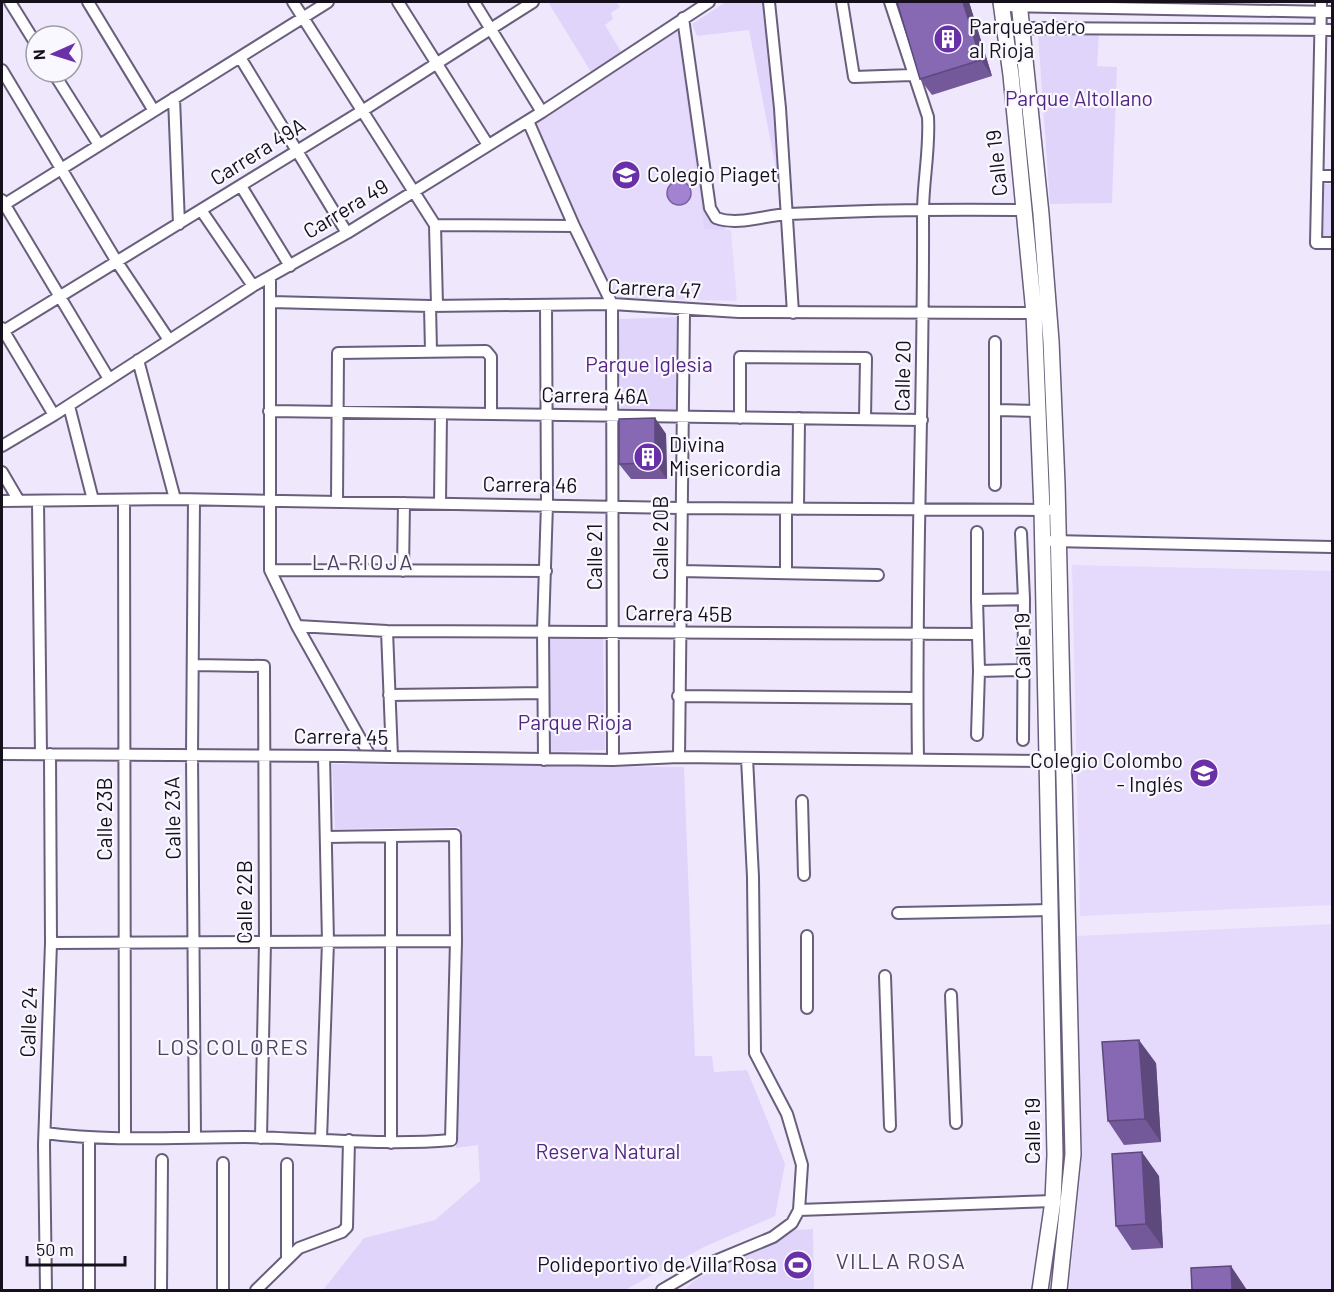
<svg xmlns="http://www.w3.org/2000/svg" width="1334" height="1292" font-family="Barlow,sans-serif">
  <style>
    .built { fill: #e5dafb }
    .green { fill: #e1d4fb }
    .water { fill: #a183d1; stroke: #77609b; stroke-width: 1.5 }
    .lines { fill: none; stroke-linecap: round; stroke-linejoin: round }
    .minor-casing { stroke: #695e7c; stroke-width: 14 }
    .secondary-casing { stroke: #695e7c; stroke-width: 18 }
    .minor { stroke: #fff; stroke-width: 10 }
    .secondary { stroke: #fff; stroke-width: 15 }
    .minor-bridge-casing { stroke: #695e7c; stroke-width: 14; stroke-linecap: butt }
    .minor-bridge { stroke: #fff; stroke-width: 10 }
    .wall { fill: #73599a }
    .shaded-wall { fill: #5e497d }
    .building { fill: #8668b3; stroke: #5e497d; stroke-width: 1.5 }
    .labels { text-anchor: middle; stroke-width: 4.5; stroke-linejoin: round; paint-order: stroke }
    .poi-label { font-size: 21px; fill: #15101c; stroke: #faf8ff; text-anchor: start }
    .park-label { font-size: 21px; fill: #522682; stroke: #faf8ff }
    .street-label { font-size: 21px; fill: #15101c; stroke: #faf8ff }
    .neighbourhood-label { font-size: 22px; letter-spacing: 1.5px; fill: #4c415e; stroke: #faf8ff }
  </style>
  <rect width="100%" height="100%" fill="#efe8fd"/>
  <path class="built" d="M 676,27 L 704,228 L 731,230 L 737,301 L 617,298 L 528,121 Z
    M 1072,565 L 1332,571 L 1332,905 L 1080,916 Z
    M 1332,924 L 1332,1290 L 1069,1290 L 1082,1158 L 1076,936 Z"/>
  <path class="green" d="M 548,2 L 616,2 L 620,7 L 611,13 L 613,19 L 605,25 L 622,53 L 591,72 Z
    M 726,2 L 763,2 L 778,104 L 782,200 L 749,30 L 697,36 L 692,24 Z
    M 681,24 L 709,218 L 727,223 L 725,230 L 704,229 L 676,27 Z
    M 1099,33 L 1097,66 L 1117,67 L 1112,203 L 1050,204 L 1038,35 Z
    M 1324,184 L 1332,184 L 1332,236 L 1323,236 Z
    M 679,317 L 681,411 L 621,411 L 616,319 Z
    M 545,636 L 603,636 L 605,750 L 548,752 Z
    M 332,764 L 684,767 L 695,1056 L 712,1056 L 714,1072 L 747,1070 L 785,1164 L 775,1216 L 704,1247 L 625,1290 L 323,1290 L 364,1238 L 435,1220 L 480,1181 L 478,1145 L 456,1148 L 460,827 L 335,829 Z
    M 813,1229 L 814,1290 L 684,1290 L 694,1281 L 720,1266 L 794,1230 Z"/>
  <path class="water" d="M667 193a12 12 0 1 1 24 0a12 12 0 1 1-24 0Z"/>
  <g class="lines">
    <g class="minor-casing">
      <path id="minor" d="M 10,2 L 36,44
        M 88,2 L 154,111
        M 293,2 L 435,225 L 437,305
        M 398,2 L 488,145
        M 474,2 L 542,112
        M 769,2 L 780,108 L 793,313
        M 842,2 L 854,77 L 912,75
        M 890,2 L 928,117 C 930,149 923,181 923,212 C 924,395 915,577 918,759
        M 1321,2 L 1316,243 L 1332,243
        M 1002,6 L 1332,12
        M 683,18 L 710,208 L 716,218 C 739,226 765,215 789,214 C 867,210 945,209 1023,210
        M 1005,31 L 1022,28 L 1332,30
        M 241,59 L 347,233
        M 2,70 L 117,262 L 169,340
        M 53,72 L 99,145
        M 174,98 L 179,224
        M 528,121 L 574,226 L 612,304 L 613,760
        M 1318,176 L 1332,176
        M 241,186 L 290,266
        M 2,200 L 109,379
        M 2,206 L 328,2
        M 201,210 L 253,286
        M 435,225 L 574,226
        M 270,277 L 270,570 L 297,626 L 370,756
        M 271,302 L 430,306 L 612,304 L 739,312 L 1034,313
        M 430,306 L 431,351
        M 684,311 L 679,757 L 1046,761
        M 2,328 L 54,415
        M 2,332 L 362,111 L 533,2
        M 138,360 L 175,499
        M 69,406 L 93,500
        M 995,410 L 1038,411
        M 269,411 L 922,420
        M 740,418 L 740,357 L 866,358 L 865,419
        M 2,446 L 54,415 L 253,286 L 347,233 L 542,112 L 709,2
        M 2,472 L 19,501
        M 995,485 L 995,342
        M 124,500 L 125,1138
        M 194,500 L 192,755 L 195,1137
        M 2,501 L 175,499 L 680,508 L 1048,510
        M 38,501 L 41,754
        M 337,502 L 338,353 L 486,351 L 491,357 L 491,414
        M 440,502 L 441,414
        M 798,509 L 799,418
        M 977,532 L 977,600
        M 1021,533 L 1024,599
        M 1052,541 L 1332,547
        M 270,570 L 546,571
        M 403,571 L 404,503
        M 681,571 L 878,575
        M 786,573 L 786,509
        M 297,626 L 387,631 L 978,634
        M 387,631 L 392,757
        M 193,665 L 264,666 L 265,942 L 261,1138
        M 1023,670 L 979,671 L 977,600 L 1024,599 L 1023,740
        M 389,695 L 543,693
        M 678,696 L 917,698
        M 977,735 L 979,671
        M 2,754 L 342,756
        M 391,757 L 613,760 L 679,757
        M 544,760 L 543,630 L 547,504 L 546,306
        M 802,801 L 804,875
        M 391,836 L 391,1143
        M 898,913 L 1051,910
        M 51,943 L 456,941
        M 885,976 L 890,1126
        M 951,995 L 956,1123
        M 807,1008 L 807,936
        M 45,1133 C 111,1142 179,1137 245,1137 C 314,1138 383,1146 451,1140 L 456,941 L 455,835 L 326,837
        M 321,1139 L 328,942 L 324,756
        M 799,1210 L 1053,1201
        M 287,1257 L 287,1164
        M 46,1290 L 44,1145 L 51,943 L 50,754
        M 89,1290 L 89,1138
        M 161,1290 L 162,1160
        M 223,1290 L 223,1163
        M 256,1290 L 299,1248 L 342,1232 L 347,1227 L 349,1140
        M 662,1290 L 703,1266 L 773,1237 L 792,1223 L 799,1210 L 802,1165 L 787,1114 L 755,1053 L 753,877 L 747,758"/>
    </g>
    <g class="secondary-casing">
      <path id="secondary" d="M 1001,2 L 1011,75 L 1034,313 L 1042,510 L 1055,1155 L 1053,1201 L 1040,1290
        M 1019,2 L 1041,214 L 1051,341 L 1057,484 L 1073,1154 L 1059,1290"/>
    </g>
    <use href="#minor" class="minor"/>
    <use href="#secondary" class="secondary"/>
    <g class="minor-bridge-casing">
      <path id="minor-bridge" d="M 342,756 L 391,757"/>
    </g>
    <use href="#minor-bridge" class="minor-bridge"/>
  </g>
  <path class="wall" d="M 969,2 L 992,76 L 932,95 L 920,79 Z
    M 655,418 L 666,434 L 667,479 L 631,479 L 619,464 Z
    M 1156,1063 L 1161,1142 L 1124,1145 L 1108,1121 Z
    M 1159,1176 L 1163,1248 L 1132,1250 L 1116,1226 Z"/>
  <path class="shaded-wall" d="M 963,2 L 969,2 L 992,76 L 981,60 Z
    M 655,418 L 666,434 L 667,479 L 655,463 Z
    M 1139,1040 L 1156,1063 L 1161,1142 L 1145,1119 Z
    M 1142,1152 L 1159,1176 L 1163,1248 L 1146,1224 Z
    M 1231,1266 L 1247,1290 L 1232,1290 Z"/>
  <path class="building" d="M 897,2 L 963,2 L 981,60 L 920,79 Z
    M 655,418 L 655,463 L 619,464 L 619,419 Z
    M 1139,1040 L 1145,1119 L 1108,1121 L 1102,1042 Z
    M 1142,1152 L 1146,1224 L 1116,1226 L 1112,1154 Z
    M 1231,1266 L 1232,1290 L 1192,1290 L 1191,1268 Z"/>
  <defs>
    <g id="building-disc" transform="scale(1.5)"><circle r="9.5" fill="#6930a7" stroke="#faf8ff"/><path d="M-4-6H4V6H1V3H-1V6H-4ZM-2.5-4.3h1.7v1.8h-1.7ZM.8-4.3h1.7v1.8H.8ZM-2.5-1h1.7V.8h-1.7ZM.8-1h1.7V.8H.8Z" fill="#fff"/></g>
    <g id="school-disc" transform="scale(1.5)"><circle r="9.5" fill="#6930a7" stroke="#faf8ff"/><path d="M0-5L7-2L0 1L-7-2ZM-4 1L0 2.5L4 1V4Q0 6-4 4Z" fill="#fff"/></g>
    <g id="university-disc" transform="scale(1.5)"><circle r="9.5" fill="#6930a7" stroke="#faf8ff"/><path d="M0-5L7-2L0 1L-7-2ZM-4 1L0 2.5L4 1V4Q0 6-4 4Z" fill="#fff"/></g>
    <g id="stadium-disc" transform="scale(1.5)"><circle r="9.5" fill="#6930a7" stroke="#faf8ff"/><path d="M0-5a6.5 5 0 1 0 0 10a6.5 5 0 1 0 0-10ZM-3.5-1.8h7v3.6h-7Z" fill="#fff"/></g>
  </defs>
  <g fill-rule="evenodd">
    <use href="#building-disc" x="948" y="39"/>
    <use href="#school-disc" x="626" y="175"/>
    <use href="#building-disc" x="648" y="457"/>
    <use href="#university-disc" x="1204" y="773"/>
    <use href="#stadium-disc" x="798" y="1265"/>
  </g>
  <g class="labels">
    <g class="poi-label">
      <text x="969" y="34">Parqueadero<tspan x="969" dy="24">al Rioja</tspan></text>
      <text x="647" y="182">Colegio Piaget</text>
      <text x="669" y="452">Divina<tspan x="669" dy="24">Misericordia</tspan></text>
      <text x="1183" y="768" text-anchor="end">Colegio Colombo<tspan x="1183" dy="24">- Inglés</tspan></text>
      <text x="777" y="1272" text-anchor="end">Polideportivo de Villa Rosa</text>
    </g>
    <g class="park-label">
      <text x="1079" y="106">Parque Altollano</text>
      <text x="649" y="372">Parque Iglesia</text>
      <text x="575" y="730">Parque Rioja</text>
      <text x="608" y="1159">Reserva Natural</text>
    </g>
    <g class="street-label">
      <text transform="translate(258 152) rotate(-32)" y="7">Carrera 49A</text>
      <text transform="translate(997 163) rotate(-96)" y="7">Calle 19</text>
      <text transform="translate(346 209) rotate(-31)" y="7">Carrera 49</text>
      <text transform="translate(654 289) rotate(3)" y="7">Carrera 47</text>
      <text transform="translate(903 376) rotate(-89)" y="7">Calle 20</text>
      <text transform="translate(595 396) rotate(1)" y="7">Carrera 46A</text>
      <text transform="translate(530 485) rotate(1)" y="7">Carrera 46</text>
      <text transform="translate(661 538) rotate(-90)" y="7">Calle 20B</text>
      <text transform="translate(595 557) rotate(-90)" y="7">Calle 21</text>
      <text transform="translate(679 614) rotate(1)" y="7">Carrera 45B</text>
      <text transform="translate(1023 646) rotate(-91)" y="7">Calle 19</text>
      <text transform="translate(341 737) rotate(1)" y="7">Carrera 45</text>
      <text transform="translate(173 818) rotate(-91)" y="7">Calle 23A</text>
      <text transform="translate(105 819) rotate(-90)" y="7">Calle 23B</text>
      <text transform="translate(245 902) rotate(-90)" y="7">Calle 22B</text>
      <text transform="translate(29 1022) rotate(-88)" y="7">Calle 24</text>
      <text transform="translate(1033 1131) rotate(-90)" y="7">Calle 19</text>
    </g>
    <g class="neighbourhood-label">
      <text x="363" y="570">LA RIOJA</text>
      <text x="233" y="1055">LOS COLORES</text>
      <text x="901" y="1269">VILLA ROSA</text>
    </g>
  </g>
  <rect width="1334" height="1292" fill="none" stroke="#15101c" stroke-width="6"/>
  <g transform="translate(54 54) rotate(267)"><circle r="28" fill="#faf8ff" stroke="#9e9ba4" stroke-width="1.5"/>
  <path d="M0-4.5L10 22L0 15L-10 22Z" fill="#6930a7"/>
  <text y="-9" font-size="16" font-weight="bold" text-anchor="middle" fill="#15101c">N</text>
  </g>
  <path d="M27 1256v9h98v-9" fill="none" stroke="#15101c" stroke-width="3"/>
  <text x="36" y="1256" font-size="18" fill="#15101c" stroke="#faf8ff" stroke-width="4.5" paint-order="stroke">50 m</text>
</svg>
